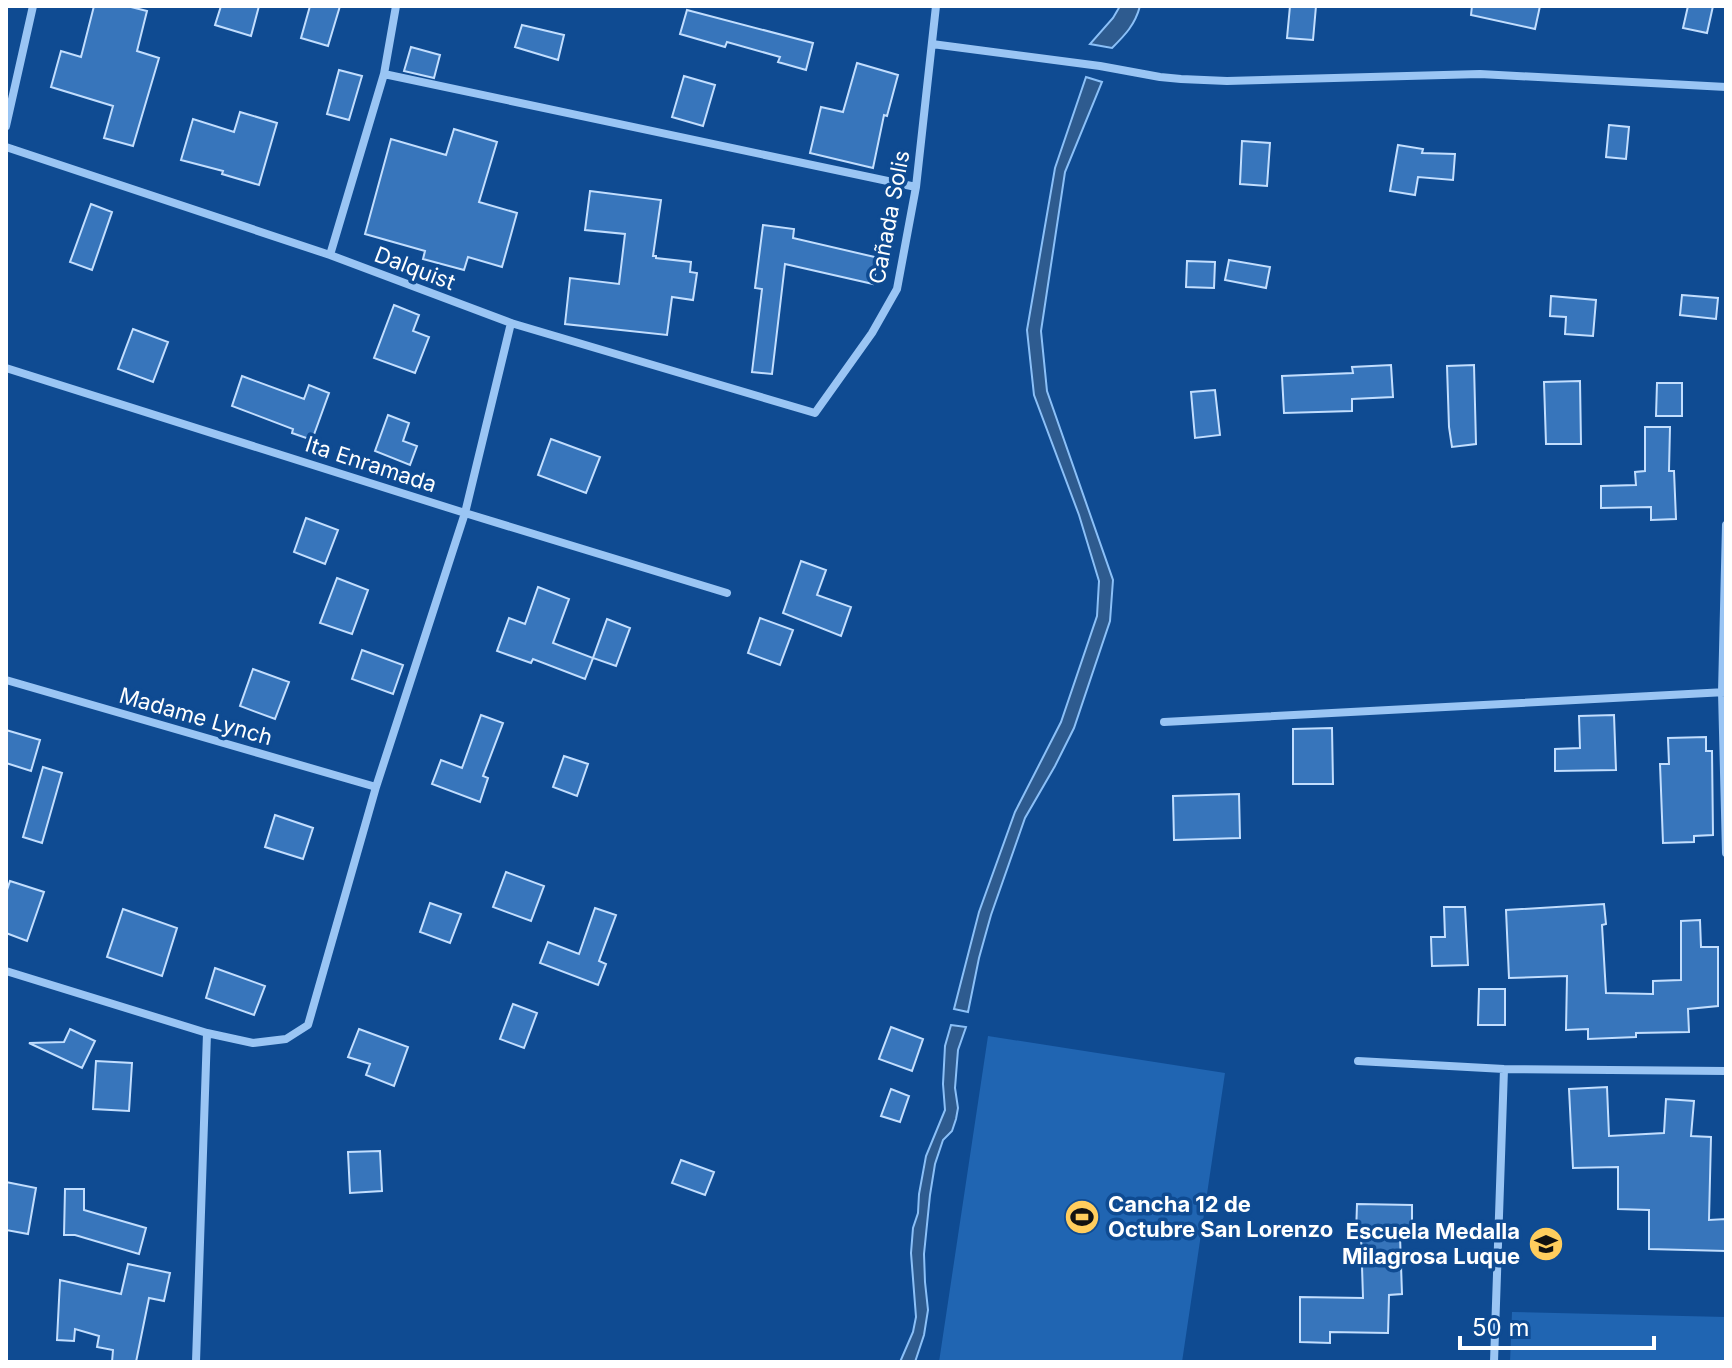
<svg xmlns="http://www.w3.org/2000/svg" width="1732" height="1368" font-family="Inter,sans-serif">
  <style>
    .green { fill: #2065b2 }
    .water { fill: #2e5b8f; stroke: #8bc0f8; stroke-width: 2 }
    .building { fill: #3775bb; stroke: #c2defe; stroke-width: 2 }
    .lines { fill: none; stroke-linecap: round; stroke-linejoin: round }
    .street { stroke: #9ac5f4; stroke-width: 8 }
    .labels { text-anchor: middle; stroke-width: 7; stroke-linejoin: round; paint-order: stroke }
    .street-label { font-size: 22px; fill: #fff; stroke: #0f4b92 }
    .poi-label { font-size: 22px; font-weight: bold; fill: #fff; stroke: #0f4b92; text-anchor: start }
  </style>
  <rect width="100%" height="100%" fill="#0f4b92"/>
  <path class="green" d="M 988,1036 L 1225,1073 L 1182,1362 L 939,1362 Z
    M 1512,1312 L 1726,1317 L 1726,1362 L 1510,1362 Z"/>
  <path class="water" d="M 1120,6 L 1140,6 C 1135,25 1125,35 1112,48 L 1090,44 L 1113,18 Z
    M 1086,77 L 1102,82 L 1065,172 L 1041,331 L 1047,391 L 1113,580 L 1110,621 L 1074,728 L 1055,766 L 1025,818 L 991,915 L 979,958 L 968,1012 L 954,1009 L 979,912 L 1015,812 L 1061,722 L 1097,616 L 1099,581 L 1079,515 L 1034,395 L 1027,330 L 1055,168 Z
    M 951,1025 L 966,1027 L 958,1050 L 955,1088 L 958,1108 L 956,1119 L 952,1131 L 943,1140 L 935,1164 L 930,1195 L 924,1254 L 925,1282 L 928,1310 L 924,1335 L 915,1362 L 900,1362 L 913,1332 L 916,1317 L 911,1253 L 913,1228 L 918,1213 L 919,1194 L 926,1156 L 945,1110 L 943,1084 L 945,1046 Z"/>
  <path class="building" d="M 94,6 L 127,6 L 147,11 L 137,51 L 159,58 L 133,146 L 104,138 L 113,106 L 51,87 L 61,51 L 81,57 Z
    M 221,6 L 259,6 L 251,36 L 215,25 Z
    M 310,6 L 340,6 L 328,46 L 301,38 Z
    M 1290,6 L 1316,6 L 1313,40 L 1287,38 Z
    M 1472,6 L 1540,6 L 1535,29 L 1471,15 Z
    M 1688,6 L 1713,6 L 1707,33 L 1683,28 Z
    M 687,10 L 813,43 L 806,70 L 778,62 L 780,57 L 727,42 L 725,47 L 680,34 Z
    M 522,25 L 564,35 L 558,60 L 515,47 Z
    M 411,47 L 440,55 L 434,78 L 404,71 Z
    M 857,63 L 898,75 L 887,116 L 884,115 L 873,168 L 810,153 L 821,107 L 843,112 Z
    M 339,70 L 362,76 L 349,120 L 327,114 Z
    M 684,76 L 715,85 L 703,126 L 672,117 Z
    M 240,112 L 277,123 L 259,185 L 222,174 L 223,171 L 181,160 L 193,119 L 234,132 Z
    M 1609,125 L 1629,127 L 1626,159 L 1606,157 Z
    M 454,129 L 497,142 L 479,202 L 517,213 L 502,267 L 468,257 L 464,270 L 423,259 L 425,251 L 365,234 L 391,139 L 446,155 Z
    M 1242,141 L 1270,143 L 1267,186 L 1240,184 Z
    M 1398,145 L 1423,149 L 1422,153 L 1455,154 L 1453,180 L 1418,177 L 1415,195 L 1390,191 Z
    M 590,191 L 661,200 L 653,256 L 656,256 L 656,258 L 691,262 L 690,272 L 697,273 L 693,300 L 672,297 L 667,335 L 565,324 L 570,278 L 619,284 L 625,234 L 585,230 Z
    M 91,204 L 112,212 L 92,270 L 70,262 Z
    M 763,225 L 794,229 L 793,238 L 879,258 L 873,284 L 785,264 L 772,374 L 752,372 L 762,289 L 755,288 Z
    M 1229,260 L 1270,267 L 1266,288 L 1225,280 Z
    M 1187,261 L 1215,262 L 1214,288 L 1186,287 Z
    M 1682,295 L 1718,298 L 1716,319 L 1680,315 Z
    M 1551,296 L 1596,300 L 1593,336 L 1565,334 L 1566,317 L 1550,316 Z
    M 394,305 L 419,315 L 413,331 L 429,337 L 415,373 L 374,358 Z
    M 133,329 L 168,342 L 153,382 L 118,369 Z
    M 1391,365 L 1393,397 L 1352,399 L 1352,411 L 1284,413 L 1282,376 L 1353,373 L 1352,367 Z
    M 1474,365 L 1476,444 L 1452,447 L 1449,427 L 1447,366 Z
    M 242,376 L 304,399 L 309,385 L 329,393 L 312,440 L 292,433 L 293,429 L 232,406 Z
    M 1580,381 L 1581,444 L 1546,444 L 1544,382 Z
    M 1657,383 L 1682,383 L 1682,416 L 1656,416 Z
    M 1215,390 L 1220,435 L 1195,438 L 1191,392 Z
    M 388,415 L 409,423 L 403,441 L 417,446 L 410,465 L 375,451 Z
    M 1645,427 L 1670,427 L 1669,471 L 1674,471 L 1676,519 L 1651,520 L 1651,507 L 1601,508 L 1601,486 L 1636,485 L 1635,472 L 1645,471 Z
    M 551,439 L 600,457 L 586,493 L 538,475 Z
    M 306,518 L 338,530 L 325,564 L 294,552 Z
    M 801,561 L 826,570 L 817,595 L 851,607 L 841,636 L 783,613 Z
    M 337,578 L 368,590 L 352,634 L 320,623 Z
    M 538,587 L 569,599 L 553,643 L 593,658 L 585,679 L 533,659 L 531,663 L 497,651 L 509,618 L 525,624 Z
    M 760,618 L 793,630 L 780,665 L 748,653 Z
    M 607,619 L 630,628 L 616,666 L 593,658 Z
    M 362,650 L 403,665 L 393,694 L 352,679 Z
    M 253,669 L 289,682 L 275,719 L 240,706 Z
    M 481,715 L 503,723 L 483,776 L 488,778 L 480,802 L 432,784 L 441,760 L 462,768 Z
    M 1614,715 L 1616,770 L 1555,771 L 1555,749 L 1580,748 L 1579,716 Z
    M 1332,728 L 1333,784 L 1293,784 L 1293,729 Z
    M 6,730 L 40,740 L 31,771 L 6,763 Z
    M 1706,737 L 1706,751 L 1712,751 L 1713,835 L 1694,836 L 1694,842 L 1663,843 L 1660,764 L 1669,764 L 1668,738 Z
    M 564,756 L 588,764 L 577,796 L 553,787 Z
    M 43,767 L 62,773 L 42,843 L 23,837 Z
    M 1239,794 L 1240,838 L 1174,840 L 1173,796 Z
    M 275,815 L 313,828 L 303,859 L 265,847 Z
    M 506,872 L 544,886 L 531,921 L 493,907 Z
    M 10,881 L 44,892 L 27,941 L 6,933 L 6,893 Z
    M 430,903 L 461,914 L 450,943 L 420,932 Z
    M 1604,904 L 1606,924 L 1602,925 L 1606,993 L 1653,994 L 1653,981 L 1681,980 L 1681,921 L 1700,920 L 1701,947 L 1718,947 L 1718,1006 L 1688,1009 L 1689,1032 L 1636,1033 L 1636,1037 L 1588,1039 L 1588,1029 L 1566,1030 L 1567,976 L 1509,978 L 1506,910 Z
    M 1444,907 L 1465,907 L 1468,965 L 1432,966 L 1431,937 L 1445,937 Z
    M 595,908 L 616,915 L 599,961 L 606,964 L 598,985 L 540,963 L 548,942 L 579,954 Z
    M 123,909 L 177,928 L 162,976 L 107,957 Z
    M 215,968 L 265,986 L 254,1015 L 206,998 Z
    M 1479,989 L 1505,989 L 1505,1025 L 1478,1025 Z
    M 513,1004 L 537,1013 L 524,1048 L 500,1039 Z
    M 891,1027 L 923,1039 L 912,1071 L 879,1059 Z
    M 70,1029 L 95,1041 L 82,1068 L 29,1043 L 64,1042 Z
    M 359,1029 L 408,1047 L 394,1086 L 366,1075 L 370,1064 L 348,1057 Z
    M 96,1061 L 132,1063 L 129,1111 L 93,1109 Z
    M 1607,1087 L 1609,1136 L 1664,1133 L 1666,1099 L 1694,1101 L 1691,1136 L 1711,1137 L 1709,1220 L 1726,1219 L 1726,1251 L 1649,1249 L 1649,1210 L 1618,1209 L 1618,1167 L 1573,1168 L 1569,1089 Z
    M 891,1089 L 909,1096 L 900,1122 L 881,1116 Z
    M 380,1151 L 382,1191 L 350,1193 L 348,1152 Z
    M 681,1160 L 714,1172 L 705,1195 L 672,1183 Z
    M 6,1182 L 36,1188 L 28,1234 L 6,1230 Z
    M 65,1189 L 84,1189 L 84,1210 L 146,1228 L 139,1254 L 75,1235 L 64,1235 Z
    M 1357,1204 L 1412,1205 L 1412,1236 L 1400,1236 L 1402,1294 L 1389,1295 L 1388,1333 L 1330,1332 L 1330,1343 L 1300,1342 L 1300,1297 L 1363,1298 L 1361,1235 L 1356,1235 Z
    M 128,1264 L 170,1273 L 164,1301 L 149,1298 L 136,1362 L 112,1362 L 113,1350 L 97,1347 L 99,1336 L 75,1329 L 74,1341 L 57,1340 L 60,1280 L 121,1294 Z"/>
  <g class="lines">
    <path class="street" d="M 932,44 L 1100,66 L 1160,77 L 1181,79 L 1227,81 L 1480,74 L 1726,87
      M 384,74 L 916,187
      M 6,126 L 33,6
      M 6,147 L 330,255 L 511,323 L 815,413 L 872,333 L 897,289 L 916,187 L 936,6
      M 330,255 L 384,74 L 396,6
      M 6,368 L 465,513 L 727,593
      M 1726,525 L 1722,692 L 1726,853
      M 6,680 L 376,787
      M 1164,722 L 1726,692
      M 6,971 L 207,1033 L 253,1043 L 286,1039 L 308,1025 L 376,787 L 465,513 L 511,323
      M 1358,1061 L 1504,1069 L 1726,1071
      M 196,1362 L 207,1033
      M 1494,1362 L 1504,1069"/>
  </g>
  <defs>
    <g id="stadium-disc" transform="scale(1.8)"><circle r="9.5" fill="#ffcd5d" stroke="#0f4b92"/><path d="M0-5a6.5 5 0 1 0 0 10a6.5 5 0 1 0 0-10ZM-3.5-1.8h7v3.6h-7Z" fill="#111"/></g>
    <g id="school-disc" transform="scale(1.8)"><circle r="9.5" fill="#ffcd5d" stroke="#0f4b92"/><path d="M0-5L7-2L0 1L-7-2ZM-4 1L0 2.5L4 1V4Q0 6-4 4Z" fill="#111"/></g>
  </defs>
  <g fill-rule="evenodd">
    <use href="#stadium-disc" x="1082" y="1217"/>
    <use href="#school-disc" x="1546" y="1244"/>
  </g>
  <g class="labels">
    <g class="street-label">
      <text transform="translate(889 217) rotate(-79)" y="8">Cañada Solis</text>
      <text transform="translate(415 268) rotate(21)" y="8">Dalquist</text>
      <text transform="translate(371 464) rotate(18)" y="8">Ita Enramada</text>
      <text transform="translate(196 716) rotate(16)" y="8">Madame Lynch</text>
    </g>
    <g class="poi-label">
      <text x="1108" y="1212">Cancha 12 de<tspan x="1108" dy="25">Octubre San Lorenzo</tspan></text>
      <text x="1520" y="1239" text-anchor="end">Escuela Medalla<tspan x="1520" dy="25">Milagrosa Luque</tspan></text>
    </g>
  </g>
  <rect width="1732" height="1368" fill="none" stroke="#ffffff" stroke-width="16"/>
  <path d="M1460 1336v12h194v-12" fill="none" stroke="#ffffff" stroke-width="4"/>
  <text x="1472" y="1336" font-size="24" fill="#ffffff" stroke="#0f4b92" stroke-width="6" paint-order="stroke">50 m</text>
</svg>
